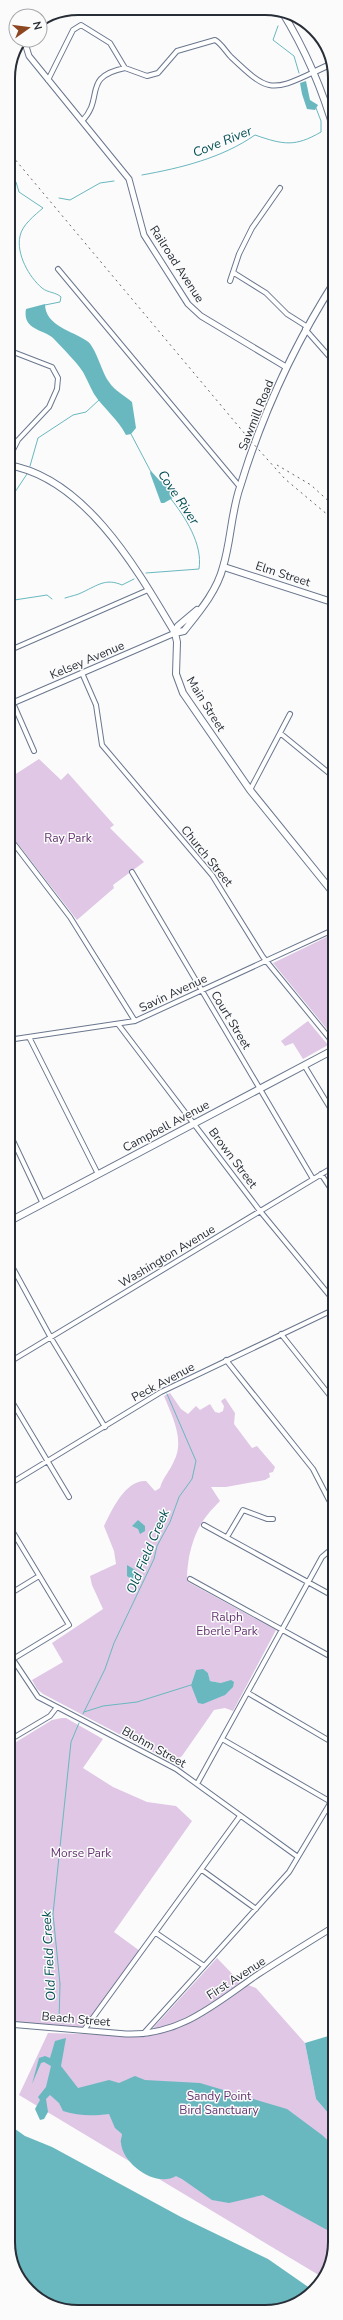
<svg xmlns="http://www.w3.org/2000/svg" width="343" height="2320" font-family="'Nunito Sans',sans-serif">
  <style>
    .green { fill: #dfc7e5; fill-rule: evenodd }
    .water { fill: #69b8bf }
    .lines { fill: none; stroke-linecap: round; stroke-linejoin: round }
    .stream { stroke: #69b8bf; stroke-width: 1 }
    .minor-casing { stroke: #6a778e; stroke-width: 6 }
    .tertiary-casing { stroke: #6a778e; stroke-width: 7 }
    .secondary-casing { stroke: #6a778e; stroke-width: 8 }
    .minor { stroke: #fff; stroke-width: 4 }
    .tertiary { stroke: #fff; stroke-width: 5 }
    .secondary { stroke: #fff; stroke-width: 6 }
    .rail { stroke: #62676d; stroke-width: 1; stroke-dasharray: 2 4; stroke-linecap: butt }
    .labels { text-anchor: middle; stroke-width: 3; stroke-linejoin: round; paint-order: stroke }
    .street-label { font-size: 12px; fill: #282e37; stroke: #fbfbfb }
    .park-label { font-size: 12px; fill: #643570; stroke: #fbfbfb }
    .water-label { font-size: 13px; font-style: italic; fill: #014d53; stroke: #fbfbfb }
    .rim { fill: none; stroke: #282e37; stroke-width: 2 }
  </style>
  <rect width="100%" height="100%" fill="#fbfbfb"/>
  <path class="green" d="M 8,499 L 16,499 L 8,558 L 14,598 L 8,599 Z
    M 39,759 L 61,780 L 68,773 L 114,825 L 110,828 L 144,862 L 113,885 L 114,888 L 77,920 L 8,831 L 8,779 Z
    M 335,933 L 335,1039 L 273,963 Z
    M 308,1021 L 328,1045 L 303,1059 L 293,1043 L 285,1046 L 281,1041 Z
    M 170,1393 L 181,1409 L 188,1414 L 196,1406 L 200,1410 L 210,1404 L 215,1412 L 219,1413 L 223,1411 L 224,1406 L 221,1401 L 225,1398 L 235,1413 L 234,1424 L 252,1448 L 257,1446 L 275,1467 L 273,1472 L 269,1473 L 270,1477 L 265,1480 L 226,1487 L 211,1487 L 220,1501 C 201,1520 195,1531 189,1557 C 188,1566 186,1574 188,1582 L 276,1630 L 233,1711 L 225,1708 L 214,1710 L 182,1756 L 174,1763 L 43,1694 L 37,1689 L 32,1680 L 63,1662 L 52,1643 L 103,1609 L 92,1585 L 90,1576 L 116,1564 L 114,1551 L 104,1526 C 112,1510 125,1480 146,1481 L 155,1491 L 160,1488 C 163,1477 170,1471 174,1461 C 185,1440 172,1416 164,1396 ZM 196,1670 L 203,1670 L 208,1673 L 210,1681 L 221,1683 L 191,1685 Z
    M 62,1718 L 66,1718 L 103,1739 L 83,1768 L 113,1787 L 147,1802 L 176,1806 L 192,1821 L 114,1932 L 140,1951 L 80,2031 L 11,2025 L 8,2006 L 8,1747 L 52,1720 Z
    M 217,1958 L 240,1982 L 256,1988 L 305,2043 L 316,2099 L 335,2121 L 335,2243 L 322,2277 L 19,2095 L 48,2033 L 149,2036 L 154,2027 Z"/>
  <path class="water" d="M 306,81 L 310,100 L 318,105 L 315,110 L 307,109 L 302,94 L 300,83 Z
    M 45,304 C 45,326 73,331 87,341 C 96,347 102,373 109,382 C 115,391 124,395 132,402 L 136,428 L 131,434 L 126,435 C 118,419 104,409 94,394 C 90,387 87,379 83,372 C 75,360 64,350 54,339 C 45,329 22,331 26,309 Z
    M 151,471 L 160,481 L 170,484 L 178,492 L 178,495 L 164,503 L 161,503 L 150,473 Z
    M 138,1520 L 145,1526 L 145,1531 L 140,1534 L 138,1529 L 132,1526 Z
    M 127,1565 L 137,1571 L 133,1580 L 127,1576 Z
    M 203,1669 L 208,1673 L 210,1681 L 221,1683 L 231,1680 L 234,1682 L 233,1687 L 225,1695 L 203,1704 L 198,1703 L 191,1685 L 196,1670 Z
    M 335,2034 L 335,2121 L 316,2099 L 305,2043 Z
    M 66,2038 L 61,2066 L 78,2088 L 109,2080 L 119,2083 L 135,2076 L 145,2080 L 200,2083 L 287,2109 L 322,2135 L 335,2147 L 333,2236 L 330,2235 L 329,2231 L 263,2195 L 229,2203 L 212,2200 L 182,2179 L 176,2176 C 157,2188 123,2165 121,2143 C 120,2141 122,2137 122,2134 L 115,2128 L 109,2114 C 92,2116 79,2116 63,2111 L 59,2103 L 50,2095 L 46,2099 L 48,2112 L 44,2119 L 40,2120 L 35,2109 L 40,2100 L 38,2097 L 46,2087 L 51,2066 L 44,2062 L 41,2063 L 32,2084 L 39,2058 L 45,2056 L 50,2058 L 55,2041 Z
    M 8,2124 L 25,2136 L 52,2147 L 181,2217 L 268,2259 L 314,2291 L 296,2305 L 270,2312 L 60,2310 L 25,2288 L 8,2247 Z"/>
  <g class="lines">
    <path class="stream" d="M 278,26 L 273,40 L 294,56 L 299,73
      M 8,175 L 12,180 L 16,182 L 19,192 L 43,208 C 35,215 22,225 20,236 C 16,254 29,277 42,288 C 48,293 56,292 61,297 L 60,302 L 45,305
      M 142,175 C 181,168 222,158 255,135 C 284,145 295,147 321,132 L 321,121 L 316,108
      M 59,198 L 70,200 L 100,183 L 114,181
      M 131,434 L 151,472
      M 30,466 L 38,438 L 73,415 L 86,412 L 99,400
      M 8,536 L 15,492 L 27,474
      M 146,573 L 199,569 C 203,544 185,517 171,499
      M 65,598 C 71,596 78,595 83,592 C 98,585 106,578 122,585 L 134,579
      M 8,601 L 47,595 L 52,599
      M 84,1712 L 103,1706 L 137,1702 L 191,1685
      M 83,1714 L 105,1669 L 114,1643 L 154,1559 L 157,1546 L 170,1522 L 179,1497 L 192,1479 L 196,1461 L 167,1394
      M 59,2022 L 60,1984 L 53,1914 L 71,1742 L 79,1723"/>
    <g class="minor-casing">
      <path id="minor" d="M 48,80 L 73,30 L 81,25 L 110,43 L 125,68 L 147,76 L 158,73 L 177,51 L 215,40 C 221,43 226,52 231,57 C 267,91 270,93 314,72
        M 82,121 C 105,98 81,77 125,68
        M 58,269 L 240,487
        M 234,273 L 266,293 L 287,314 L 306,326
        M 230,281 L 239,254 L 252,228 L 280,188
        M 305,329 L 335,363
        M 8,350 L 52,367 L 58,378 L 57,389 L 49,407 L 18,440 L 12,452 L 9,465
        M 8,651 L 148,590
        M 82,673 L 96,705 L 102,745 L 212,875 L 263,957 L 335,1045
        M 13,703 L 34,751
        M 280,733 L 335,778
        M 250,790 L 290,714
        M 8,836 L 70,917 L 135,1021
        M 132,872 L 313,1179
        M 118,1024 L 260,1211 L 335,1302
        M 29,1037 L 98,1174
        M 8,1040 L 135,1021 L 335,929
        M 304,1065 L 335,1116
        M 8,1130 L 43,1204
        M 321,1174 L 335,1195
        M 8,1259 L 51,1338 L 105,1427
        M 281,1334 L 335,1402
        M 226,1360 L 313,1469 L 329,1500 L 335,1507
        M 8,1363 L 335,1166
        M 8,1395 L 69,1497
        M 8,1485 L 161,1392 L 335,1309
        M 8,1524 L 69,1625 L 8,1662
        M 204,1525 L 335,1597
        M 227,1537 L 243,1510 L 267,1519 L 273,1519
        M 190,1579 L 335,1659
        M 8,1595 L 39,1576
        M 8,1652 L 38,1697 L 176,1769 L 298,1857
        M 248,1693 L 335,1744
        M 222,1739 L 331,1802
        M 8,1741 L 50,1716 L 57,1707
        M 197,1784 L 322,1557 L 335,1546
        M 326,1810 L 335,1816
        M 202,1870 L 256,1909
        M 156,1933 L 204,1966
        M 84,2030 L 240,1816
        M 143,2034 L 289,1872 L 335,1795"/>
    </g>
    <g class="tertiary-casing">
      <path id="tertiary" d="M 24,40 L 29,56 L 129,179 L 144,235 L 188,304 L 201,316 L 286,367
        M 314,72 L 331,64
        M 8,705 L 175,633
        M 8,2024 L 126,2034 C 180,2036 215,2004 257,1975 C 283,1958 309,1942 335,1926"/>
    </g>
    <g class="secondary-casing">
      <path id="secondary" d="M 281,10 C 305,49 323,90 335,134
        M 8,465 C 86,478 138,571 175,633 L 177,642 L 176,674 L 183,693 L 250,790 L 335,895
        M 224,567 L 335,603
        M 175,633 L 184,631 C 199,612 217,591 223,567 C 231,541 231,513 240,487 C 262,415 294,345 335,281
        M 175,633 L 178,626 L 197,610
        M 8,1222 L 335,1049"/>
    </g>
    <use href="#minor" class="minor"/>
    <use href="#tertiary" class="tertiary"/>
    <use href="#secondary" class="secondary"/>
    <path class="rail" d="M 8,151 L 250,440 L 285,479 L 335,521
      M 277,465 L 311,485 L 335,507"/>
  </g>
  <g class="labels">
    <g class="street-label">
      <text transform="translate(177 264) rotate(57)" y="4">Railroad Avenue</text>
      <text transform="translate(256 415) rotate(-68)" y="4">Sawmill Road</text>
      <text transform="translate(283 574) rotate(18)" y="4">Elm Street</text>
      <text transform="translate(87 660) rotate(-23)" y="4">Kelsey Avenue</text>
      <text transform="translate(206 704) rotate(58)" y="4">Main Street</text>
      <text transform="translate(207 856) rotate(51)" y="4">Church Street</text>
      <text transform="translate(173 993) rotate(-25)" y="4">Savin Avenue</text>
      <text transform="translate(231 1020) rotate(59)" y="4">Court Street</text>
      <text transform="translate(166 1126) rotate(-28)" y="4">Campbell Avenue</text>
      <text transform="translate(233 1158) rotate(53)" y="4">Brown Street</text>
      <text transform="translate(167 1256) rotate(-31)" y="4">Washington Avenue</text>
      <text transform="translate(163 1382) rotate(-28)" y="4">Peck Avenue</text>
      <text transform="translate(154 1747) rotate(29)" y="4">Blohm Street</text>
      <text transform="translate(236 1978) rotate(-33)" y="4">First Avenue</text>
      <text transform="translate(76 2019) rotate(5)" y="4">Beach Street</text>
    </g>
    <g class="park-label">
      <text x="68" y="842">Ray Park</text>
      <text x="227" y="1621">Ralph<tspan x="227" dy="14">Eberle Park</tspan></text>
      <text x="81" y="1857">Morse Park</text>
      <text x="219" y="2100">Sandy Point<tspan x="219" dy="14">Bird Sanctuary</tspan></text>
    </g>
    <g class="water-label">
      <text transform="translate(222 141) rotate(-22)" y="5">Cove River</text>
      <text transform="translate(179 497) rotate(56)" y="5">Cove River</text>
      <text transform="translate(147 1551) rotate(-67)" y="5">Old Field Creek</text>
      <text transform="translate(48 1956) rotate(-93)" y="5">Old Field Creek</text>
    </g>
  </g>
  <path d="M0 0H343V2320H0ZM78 15H265A63 63 0 0 1 328 78V2242A63 63 0 0 1 265 2305H78A63 63 0 0 1 15 2242V78A63 63 0 0 1 78 15Z" fill="#fbfbfb" fill-rule="evenodd"/>
  <path class="rim" d="M78 15H265A63 63 0 0 1 328 78V2242A63 63 0 0 1 265 2305H78A63 63 0 0 1 15 2242V78A63 63 0 0 1 78 15Z"/>
  <g transform="translate(28 28) rotate(76)"><circle r="19" fill="#fbfbfb" stroke="#a7a9ad"/>
  <path d="M0-3L7 15L0 10L-7 15Z" fill="#8c4620"/>
  <text y="-6" font-size="11" font-weight="bold" text-anchor="middle" fill="#282e37">N</text>
  </g>
</svg>
